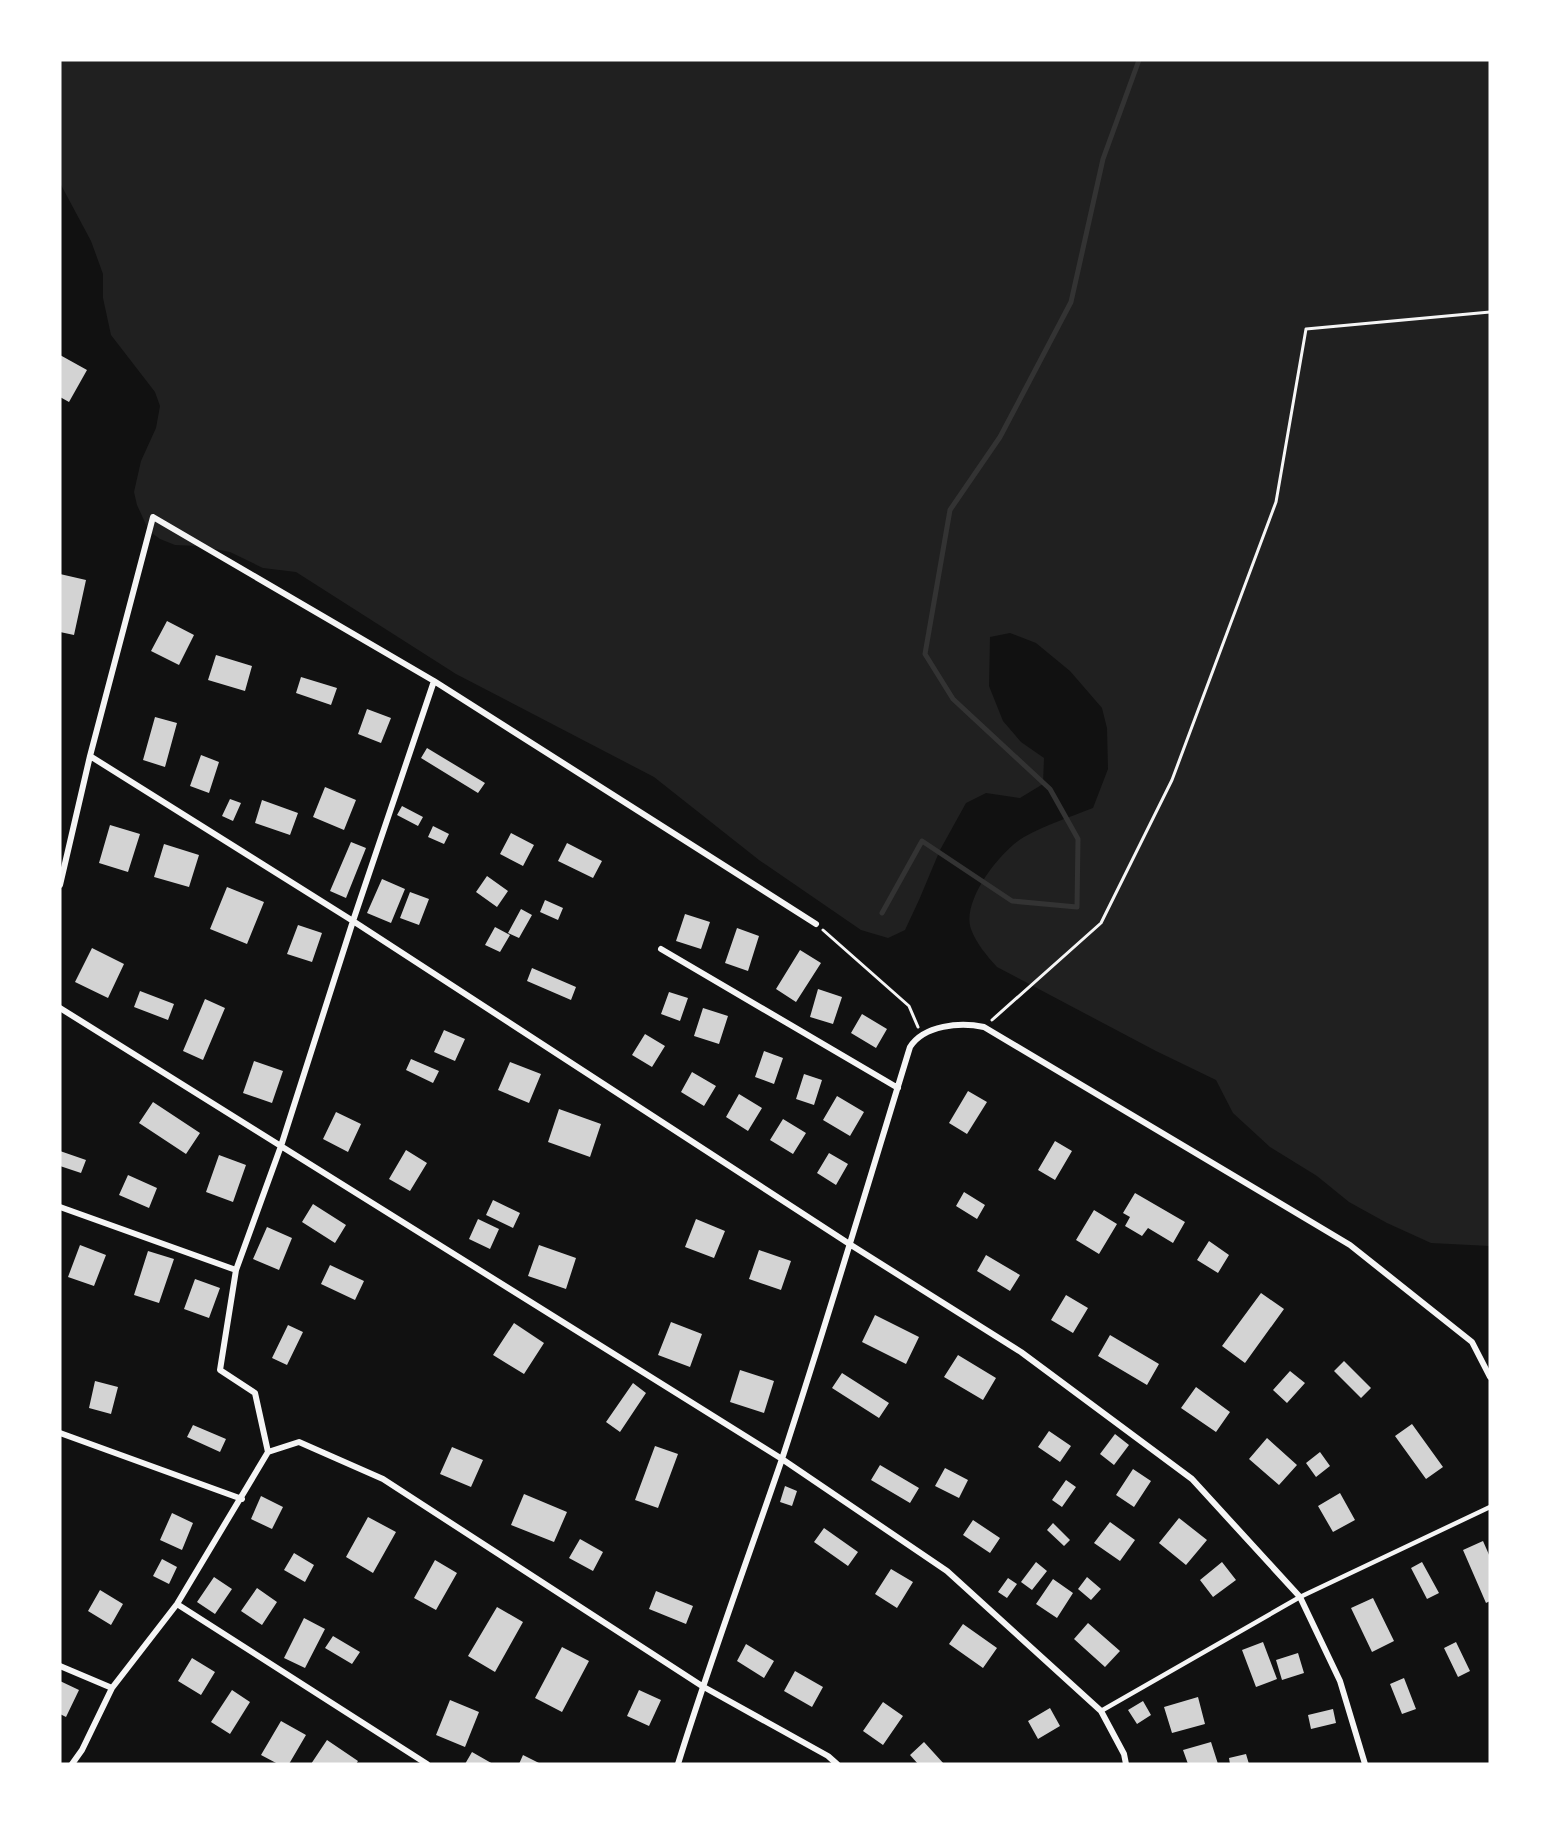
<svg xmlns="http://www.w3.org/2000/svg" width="1550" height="1824" font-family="'Nunito Sans',sans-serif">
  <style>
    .green { fill: #202020 }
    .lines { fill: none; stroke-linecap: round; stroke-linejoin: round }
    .stream { stroke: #333; stroke-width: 5 }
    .building { fill: #d3d3d3 }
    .path { stroke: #f5f5f5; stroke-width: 3 }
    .service { stroke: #f5f5f5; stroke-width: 4.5 }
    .minor { stroke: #f5f5f5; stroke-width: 6 }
  </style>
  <rect width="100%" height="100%" fill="#111"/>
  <path class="green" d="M 60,60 L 1490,60 L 1490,1246 L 1431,1243 L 1387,1223 L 1349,1202 L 1317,1176 L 1270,1147 L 1233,1113 L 1216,1080 L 1156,1051 L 997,967 C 987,956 976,943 971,929 C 961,901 1001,850 1024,837 C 1045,825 1070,817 1093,808 L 1108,769 L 1107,728 L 1102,708 L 1070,671 L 1036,643 L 1010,633 L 990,637 L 989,686 L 1003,721 L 1021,742 L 1044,758 L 1043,784 L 1020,798 L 986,793 L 966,803 L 940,850 L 919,900 L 905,930 L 888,938 L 861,930 L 759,860 L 654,777 L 456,674 L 296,572 L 263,568 L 230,552 L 199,546 L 175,545 L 160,539 L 149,531 L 137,505 L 134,492 L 141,461 L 156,428 L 160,406 L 155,392 L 111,335 L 103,298 L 103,274 L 91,241 L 60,183 Z"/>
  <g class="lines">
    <path class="stream" d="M 882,913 L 922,841 L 1012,901 L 1077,907 L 1078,839 L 1050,789 L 953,699 L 925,654 L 950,510 L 1000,437 L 1071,302 L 1103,159 L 1139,60"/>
  </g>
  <path class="building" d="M 60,355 L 87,370 L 69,402 L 60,397 Z
    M 60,574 L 86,580 L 74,635 L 60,632 Z
    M 167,621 L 194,635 L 179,665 L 151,651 Z
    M 216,655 L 252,666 L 245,691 L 208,680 Z
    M 301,677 L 337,688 L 331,705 L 296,693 Z
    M 367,709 L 391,718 L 381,743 L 358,734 Z
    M 155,717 L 177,723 L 165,767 L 143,760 Z
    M 427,748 L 485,783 L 478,793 L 421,758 Z
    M 201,755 L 219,762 L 209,793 L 190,786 Z
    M 325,787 L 356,800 L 344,830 L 313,817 Z
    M 230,799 L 241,803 L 233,821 L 222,816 Z
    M 262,800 L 298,813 L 290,835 L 255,823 Z
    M 402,806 L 423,817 L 418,826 L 397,815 Z
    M 110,825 L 140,834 L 128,872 L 99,863 Z
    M 433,826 L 449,834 L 444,844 L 428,837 Z
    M 511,833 L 534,845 L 523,866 L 500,854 Z
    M 351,842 L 366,848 L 346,898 L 330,891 Z
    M 567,843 L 602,861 L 593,878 L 558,861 Z
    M 164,844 L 199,855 L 189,887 L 154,877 Z
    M 487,876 L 508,891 L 497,907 L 476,892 Z
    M 382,879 L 405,889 L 391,923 L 367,913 Z
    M 227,887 L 264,902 L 247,944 L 210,929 Z
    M 410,892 L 429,899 L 419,925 L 400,918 Z
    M 545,900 L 563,908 L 558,920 L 540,912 Z
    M 521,909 L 532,915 L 519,938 L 508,933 Z
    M 685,914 L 710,922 L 701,949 L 676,941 Z
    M 298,925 L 322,933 L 312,962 L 287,954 Z
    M 495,927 L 510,935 L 500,952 L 485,945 Z
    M 737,928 L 759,936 L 748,971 L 725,963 Z
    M 92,948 L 124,964 L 108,998 L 75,982 Z
    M 800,950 L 821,963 L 796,1002 L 776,989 Z
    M 532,968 L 576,987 L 571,1000 L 527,981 Z
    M 818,989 L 842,997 L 833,1024 L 810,1017 Z
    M 140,991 L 174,1004 L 168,1020 L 134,1007 Z
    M 669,992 L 688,998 L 680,1021 L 661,1014 Z
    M 205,999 L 225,1008 L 203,1060 L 183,1051 Z
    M 703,1008 L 728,1016 L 719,1044 L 694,1036 Z
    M 862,1014 L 887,1029 L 876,1048 L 851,1033 Z
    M 444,1030 L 465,1039 L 455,1061 L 434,1052 Z
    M 645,1034 L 665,1046 L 652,1067 L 632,1055 Z
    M 764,1051 L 783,1058 L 774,1084 L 755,1077 Z
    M 411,1059 L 439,1071 L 433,1083 L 406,1070 Z
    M 254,1061 L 283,1071 L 272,1103 L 243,1093 Z
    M 510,1062 L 541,1074 L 529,1103 L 498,1090 Z
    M 692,1072 L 716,1086 L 704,1106 L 681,1092 Z
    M 804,1074 L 822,1080 L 814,1105 L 796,1099 Z
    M 968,1091 L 987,1102 L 967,1134 L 949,1123 Z
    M 739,1094 L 762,1108 L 748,1131 L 726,1117 Z
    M 837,1096 L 864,1112 L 850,1136 L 823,1120 Z
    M 153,1102 L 200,1133 L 186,1154 L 139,1123 Z
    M 559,1109 L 601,1124 L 590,1157 L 548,1142 Z
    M 336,1112 L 361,1124 L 348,1152 L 323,1139 Z
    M 783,1119 L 806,1133 L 793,1154 L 770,1140 Z
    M 1055,1141 L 1072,1151 L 1055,1180 L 1038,1170 Z
    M 406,1150 L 427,1163 L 410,1191 L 389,1179 Z
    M 60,1151 L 86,1160 L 81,1173 L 60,1166 Z
    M 829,1153 L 848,1164 L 836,1185 L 817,1173 Z
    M 219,1155 L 246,1165 L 233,1202 L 206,1192 Z
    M 128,1175 L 157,1188 L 149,1208 L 119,1195 Z
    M 964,1192 L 985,1205 L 977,1219 L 956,1206 Z
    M 1135,1193 L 1185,1222 L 1173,1243 L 1148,1228 L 1142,1236 L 1125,1226 L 1130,1217 L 1123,1213 Z
    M 493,1200 L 520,1213 L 513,1228 L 486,1215 Z
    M 313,1204 L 346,1225 L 335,1243 L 302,1222 Z
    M 1094,1210 L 1117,1224 L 1099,1254 L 1076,1240 Z
    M 478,1219 L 499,1229 L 490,1249 L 469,1239 Z
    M 696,1219 L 725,1231 L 714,1258 L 685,1247 Z
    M 267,1227 L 292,1238 L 279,1270 L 253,1259 Z
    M 1209,1241 L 1229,1255 L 1218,1273 L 1197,1260 Z
    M 80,1245 L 106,1255 L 94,1286 L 68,1277 Z
    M 539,1245 L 576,1258 L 566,1289 L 528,1276 Z
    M 759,1250 L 791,1261 L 781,1290 L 749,1279 Z
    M 148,1251 L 174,1259 L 159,1303 L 134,1295 Z
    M 986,1255 L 1020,1275 L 1010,1291 L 977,1271 Z
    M 330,1265 L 364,1281 L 355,1300 L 321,1284 Z
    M 195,1279 L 220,1288 L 209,1318 L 184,1309 Z
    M 1261,1293 L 1284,1309 L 1245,1363 L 1222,1346 Z
    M 1066,1295 L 1088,1308 L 1073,1333 L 1051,1320 Z
    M 875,1315 L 919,1337 L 906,1364 L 862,1342 Z
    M 671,1322 L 702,1334 L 690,1367 L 658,1355 Z
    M 514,1323 L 544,1343 L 524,1374 L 493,1355 Z
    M 288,1325 L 303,1332 L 287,1365 L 272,1358 Z
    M 1110,1335 L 1159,1364 L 1147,1385 L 1098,1356 Z
    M 958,1355 L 996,1378 L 983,1400 L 944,1377 Z
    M 1344,1361 L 1371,1388 L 1361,1398 L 1334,1371 Z
    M 740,1370 L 774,1381 L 764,1413 L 730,1402 Z
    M 1290,1371 L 1305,1383 L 1287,1403 L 1273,1390 Z
    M 842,1373 L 889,1403 L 879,1418 L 832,1388 Z
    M 95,1381 L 118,1387 L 111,1414 L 89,1408 Z
    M 633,1383 L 646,1393 L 620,1432 L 606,1422 Z
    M 1196,1387 L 1230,1412 L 1216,1432 L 1181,1408 Z
    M 1412,1424 L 1443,1467 L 1426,1479 L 1395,1436 Z
    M 193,1425 L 226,1439 L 220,1452 L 187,1437 Z
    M 1049,1431 L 1071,1446 L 1060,1462 L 1038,1447 Z
    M 1115,1434 L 1129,1445 L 1114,1465 L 1100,1454 Z
    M 1267,1438 L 1297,1465 L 1279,1485 L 1249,1459 Z
    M 655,1446 L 678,1454 L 658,1508 L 635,1500 Z
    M 452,1447 L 483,1460 L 471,1487 L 440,1474 Z
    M 1320,1452 L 1330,1466 L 1316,1477 L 1306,1463 Z
    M 880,1465 L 919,1488 L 910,1503 L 871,1480 Z
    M 945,1468 L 968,1480 L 959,1498 L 935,1486 Z
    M 1133,1469 L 1151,1481 L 1134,1507 L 1116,1495 Z
    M 1066,1480 L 1076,1487 L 1062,1507 L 1052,1500 Z
    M 785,1486 L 797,1491 L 792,1506 L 780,1502 Z
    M 1340,1493 L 1355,1520 L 1333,1532 L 1318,1506 Z
    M 524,1494 L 567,1512 L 554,1542 L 511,1525 Z
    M 261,1496 L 283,1507 L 272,1529 L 251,1519 Z
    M 172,1513 L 193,1523 L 182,1550 L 160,1540 Z
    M 368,1517 L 396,1532 L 373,1573 L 346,1557 Z
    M 1179,1518 L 1207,1540 L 1186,1565 L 1159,1543 Z
    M 973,1520 L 1000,1538 L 990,1553 L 963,1535 Z
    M 1110,1522 L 1135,1540 L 1120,1561 L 1094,1543 Z
    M 1053,1523 L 1070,1540 L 1064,1546 L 1047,1530 Z
    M 824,1528 L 858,1552 L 848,1566 L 814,1542 Z
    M 580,1539 L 603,1552 L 593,1571 L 569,1558 Z
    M 1483,1541 L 1490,1557 L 1490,1601 L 1486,1603 L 1463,1550 Z
    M 294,1553 L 314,1565 L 305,1582 L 284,1570 Z
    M 162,1559 L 177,1567 L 169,1584 L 153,1576 Z
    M 435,1560 L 457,1573 L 436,1610 L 414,1598 Z
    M 1036,1562 L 1047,1571 L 1032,1590 L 1021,1582 Z
    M 1222,1562 L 1236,1580 L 1213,1597 L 1200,1580 Z
    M 1422,1562 L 1439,1593 L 1427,1599 L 1411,1568 Z
    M 891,1569 L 913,1582 L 897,1608 L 875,1594 Z
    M 214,1577 L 232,1589 L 215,1614 L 197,1602 Z
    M 1087,1577 L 1101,1589 L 1091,1600 L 1078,1589 Z
    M 1008,1578 L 1017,1584 L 1007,1598 L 998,1592 Z
    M 1053,1579 L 1073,1593 L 1057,1618 L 1036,1604 Z
    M 257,1588 L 277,1602 L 262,1625 L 241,1611 Z
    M 100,1590 L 123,1604 L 111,1625 L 88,1611 Z
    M 656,1591 L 693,1606 L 686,1624 L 649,1609 Z
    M 1373,1598 L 1394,1641 L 1372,1652 L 1351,1608 Z
    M 497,1607 L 523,1622 L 495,1672 L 468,1656 Z
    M 304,1618 L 325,1629 L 305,1668 L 284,1658 Z
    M 1088,1623 L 1120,1651 L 1105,1667 L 1074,1639 Z
    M 963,1624 L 997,1648 L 983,1668 L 949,1644 Z
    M 333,1636 L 360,1652 L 352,1664 L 325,1648 Z
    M 1263,1642 L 1277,1679 L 1256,1687 L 1242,1650 Z
    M 1456,1642 L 1470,1671 L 1458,1677 L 1444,1648 Z
    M 746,1644 L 774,1661 L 764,1678 L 737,1661 Z
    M 562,1647 L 589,1661 L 562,1712 L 535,1698 Z
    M 1298,1653 L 1304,1673 L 1282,1680 L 1276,1660 Z
    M 192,1658 L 215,1672 L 201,1695 L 178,1681 Z
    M 795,1671 L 823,1687 L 812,1707 L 784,1691 Z
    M 1404,1678 L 1416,1709 L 1402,1714 L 1390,1684 Z
    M 60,1681 L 79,1690 L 66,1717 L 60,1714 Z
    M 232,1690 L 250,1702 L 230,1734 L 211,1722 Z
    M 639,1690 L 661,1700 L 649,1726 L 627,1716 Z
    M 1198,1697 L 1205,1724 L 1172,1733 L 1164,1707 Z
    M 450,1700 L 479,1712 L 465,1747 L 436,1735 Z
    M 1143,1701 L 1151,1715 L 1137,1724 L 1128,1710 Z
    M 883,1702 L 903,1716 L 883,1745 L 863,1731 Z
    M 1050,1708 L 1060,1726 L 1038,1739 L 1028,1721 Z
    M 1333,1709 L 1336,1723 L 1311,1729 L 1308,1715 Z
    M 281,1721 L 306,1735 L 289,1764 L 278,1764 L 261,1755 Z
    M 327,1740 L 358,1761 L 356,1764 L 311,1764 Z
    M 924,1742 L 944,1764 L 918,1764 L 910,1755 Z
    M 1211,1742 L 1218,1764 L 1188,1764 L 1183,1750 Z
    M 472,1752 L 493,1764 L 465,1764 Z
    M 1246,1754 L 1249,1764 L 1230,1764 L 1229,1758 Z
    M 523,1755 L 541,1764 L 519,1764 Z"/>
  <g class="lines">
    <path class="path" d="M 823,930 L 909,1006 L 918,1027
      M 992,1020 L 1101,923 L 1172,780 L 1276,502 L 1306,329 L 1490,312"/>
    <path class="service" d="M 1101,1711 L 1300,1597 L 1490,1507"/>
    <path class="minor" d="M 90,756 L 353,921 L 851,1245 L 1021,1352 L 1192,1479 L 1300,1597 L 1340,1681 L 1365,1764
      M 60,885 L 90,756 L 153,517 L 434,681 L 816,924
      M 661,949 L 898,1088
      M 60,1008 L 782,1459 L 947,1571 L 1101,1711 L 1124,1754 L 1126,1764
      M 60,1207 L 236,1270
      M 60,1433 L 242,1499
      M 268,1452 L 255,1393 L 220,1370 L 236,1270 L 281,1146 L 353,921 L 434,681
      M 177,1604 L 427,1764
      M 60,1666 L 112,1688
      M 72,1764 L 82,1750 L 112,1688 L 177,1604 L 268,1452 L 299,1442 L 383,1479 L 702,1686 L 828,1756 L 837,1764
      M 678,1764 C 710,1661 747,1561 782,1459 C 827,1322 868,1184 910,1047 C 924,1025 960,1022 984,1027 L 1350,1245 L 1472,1342 L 1490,1377"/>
  </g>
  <rect width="1550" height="1824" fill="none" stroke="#ffffff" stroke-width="123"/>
</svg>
